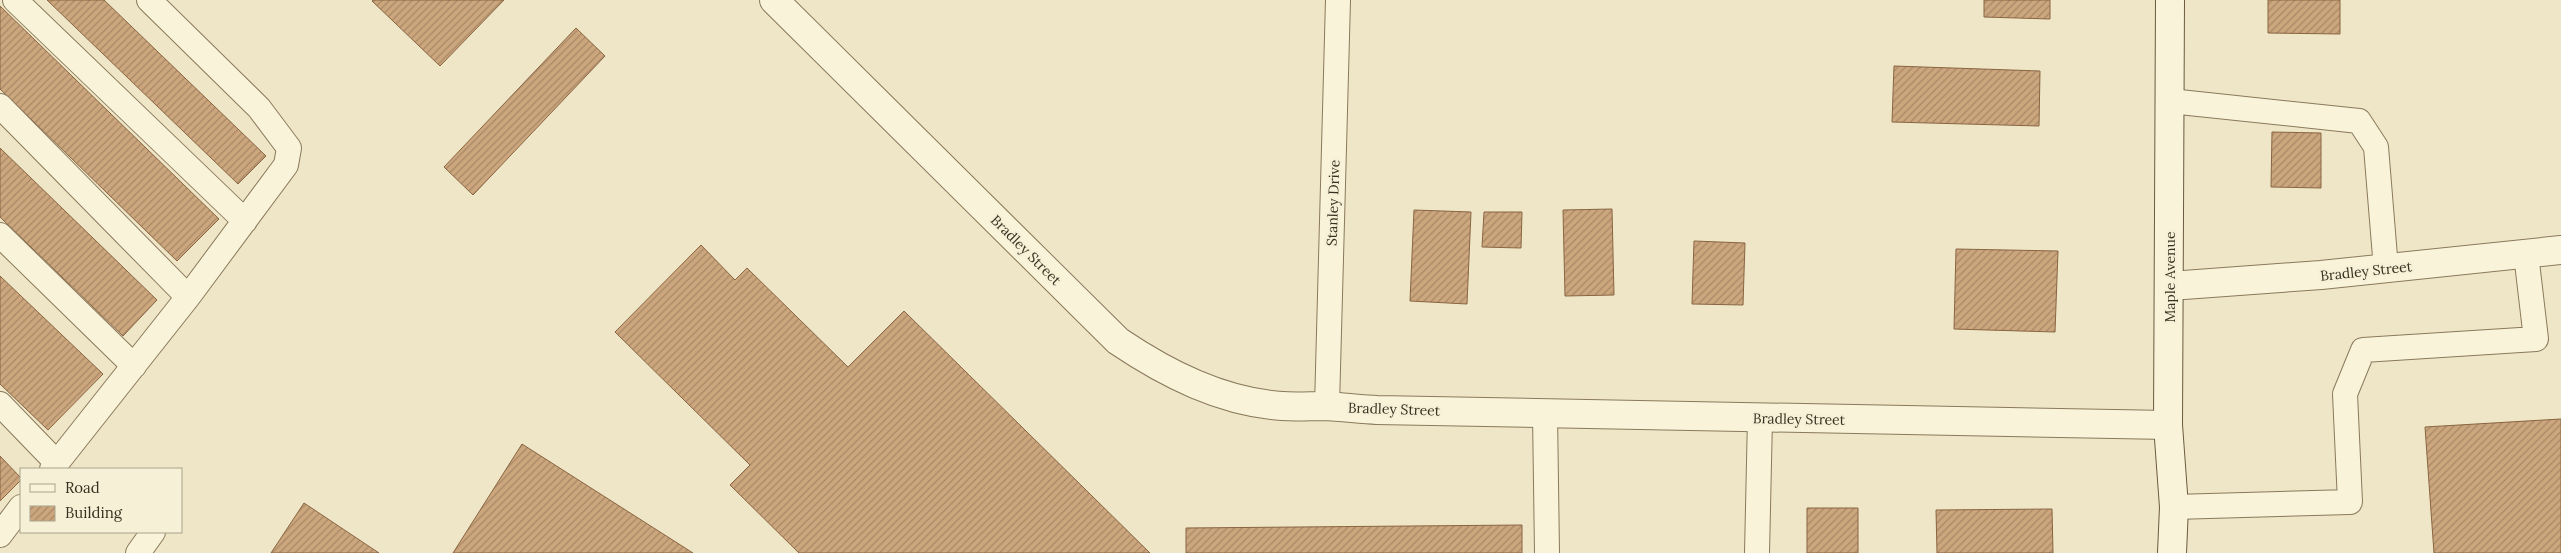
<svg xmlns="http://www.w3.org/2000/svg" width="2561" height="553" font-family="Lora,serif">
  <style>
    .building { fill: url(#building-hatch); stroke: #896542 }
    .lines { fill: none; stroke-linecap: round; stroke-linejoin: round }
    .service-casing { stroke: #8a795c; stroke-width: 26 }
    .minor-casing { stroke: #8a795c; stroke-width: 30 }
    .secondary-casing { stroke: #6b5a3f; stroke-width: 30 }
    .service { stroke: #f9f3da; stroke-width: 24 }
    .minor { stroke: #f9f3da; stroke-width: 28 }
    .secondary { stroke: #f9f3da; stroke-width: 28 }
    .labels { text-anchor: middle; stroke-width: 4.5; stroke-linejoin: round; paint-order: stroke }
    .street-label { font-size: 14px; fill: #3a2f20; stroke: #f5f0d6 }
  </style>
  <defs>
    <pattern id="building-hatch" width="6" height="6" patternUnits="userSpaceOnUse" patternTransform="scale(1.25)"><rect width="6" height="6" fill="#cca67d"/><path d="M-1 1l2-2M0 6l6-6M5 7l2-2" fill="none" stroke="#a78866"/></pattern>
  </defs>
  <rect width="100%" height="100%" fill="#eee6c6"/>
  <path class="building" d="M 47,0 L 104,0 L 266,156 L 238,184 Z
    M 373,0 L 504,0 L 440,66 L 372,1 Z
    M 1984,0 L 2050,0 L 2050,19 L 1984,17 Z
    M 2268,0 L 2340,0 L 2340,34 L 2268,33 Z
    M 0,6 L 219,219 L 177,261 L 0,89 Z
    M 576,28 L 605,56 L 473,195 L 444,167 Z
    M 1894,66 L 2040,71 L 2039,126 L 1892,122 Z
    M 2272,132 L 2321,133 L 2321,188 L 2271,187 Z
    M 0,148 L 157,300 L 123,336 L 0,217 Z
    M 1612,209 L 1614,295 L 1565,296 L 1563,210 Z
    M 1414,210 L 1471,212 L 1467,304 L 1410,301 Z
    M 1484,212 L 1522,212 L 1521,248 L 1482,247 Z
    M 1694,241 L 1745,243 L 1743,305 L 1692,304 Z
    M 701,245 L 735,280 L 747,268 L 848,367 L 904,311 L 1150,553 L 799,553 L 730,485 L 750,465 L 615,332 Z
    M 1956,249 L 2058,251 L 2055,332 L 1954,329 Z
    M 0,276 L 103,374 L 48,430 L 0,384 Z
    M 2561,419 L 2561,553 L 2434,553 L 2425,427 Z
    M 522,444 L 693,553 L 453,553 Z
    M 0,456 L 21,478 L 21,480 L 0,501 Z
    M 304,503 L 379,553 L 271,553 Z
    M 1807,508 L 1858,508 L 1858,553 L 1807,553 Z
    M 2052,509 L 2053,553 L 1937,553 L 1936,510 Z
    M 1522,525 L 1522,553 L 1186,553 L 1186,528 Z"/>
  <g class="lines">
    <g class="service-casing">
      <path id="service" d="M 15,0 L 245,221
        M 2170,101 L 2359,121 L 2376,147 L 2386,269
        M 0,106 L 188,297
        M 0,235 L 134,366
        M 0,404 L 57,463
        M 1327,406 L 1338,0
        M 1545,413 L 1547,553
        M 52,469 L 188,297 L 286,165 L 289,148 L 259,108 L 149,0
        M 2174,507 L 2350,502 L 2345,394 L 2363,350 L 2536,339 L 2526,254
        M 0,535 L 21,507
        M 138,553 L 153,532
        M 1757,553 L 1760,418"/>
    </g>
    <g class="minor-casing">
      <path id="minor" d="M 774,0 L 1118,341 C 1167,374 1222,402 1282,406 C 1296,407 1310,406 1324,406 C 1342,407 1360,409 1377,410 L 2168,425
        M 2170,286 L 2321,275 L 2561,250"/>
    </g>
    <g class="secondary-casing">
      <path id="secondary" d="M 2170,0 L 2168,425 L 2174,507 L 2172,553"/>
    </g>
    <use href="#service" class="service"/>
    <use href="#minor" class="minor"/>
    <use href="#secondary" class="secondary"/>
  </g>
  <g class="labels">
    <g class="street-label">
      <text transform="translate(1333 203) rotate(-88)" y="5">Stanley Drive</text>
      <text transform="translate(1026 250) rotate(45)" y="5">Bradley Street</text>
      <text transform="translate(2366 271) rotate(-6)" y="5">Bradley Street</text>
      <text transform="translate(2170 277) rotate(-90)" y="5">Maple Avenue</text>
      <text transform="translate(1394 409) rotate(2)" y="5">Bradley Street</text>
      <text transform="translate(1799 419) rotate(1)" y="5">Bradley Street</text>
    </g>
  </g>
  <rect x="20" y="468" width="162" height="65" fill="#f5f0d6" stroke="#aaa38d"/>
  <rect x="30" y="484" width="25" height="8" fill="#f9f3da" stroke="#aaa38d"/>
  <text x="65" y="493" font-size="15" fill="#3a2f20">Road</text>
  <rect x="30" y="506" width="25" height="15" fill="url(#building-hatch)" stroke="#aaa38d"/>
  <text x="65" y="518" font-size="15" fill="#3a2f20">Building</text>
</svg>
